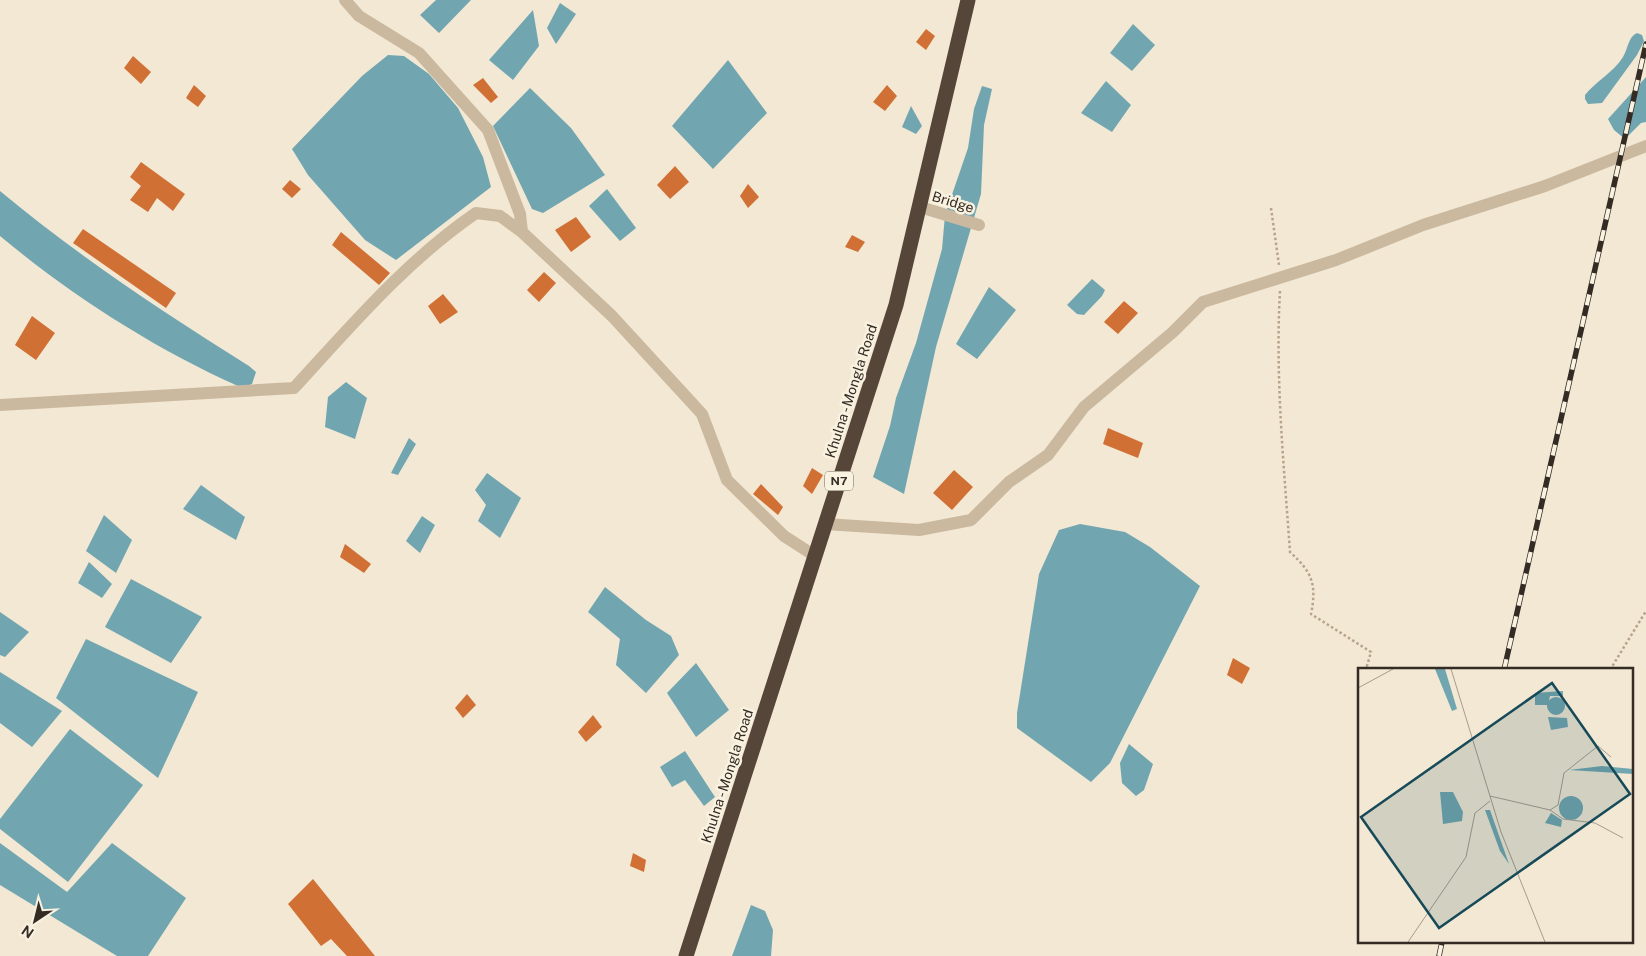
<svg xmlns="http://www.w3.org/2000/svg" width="1646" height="956" font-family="'Public Sans',sans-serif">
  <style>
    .water { fill: #71a6b1 }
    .building { fill: #d17034 }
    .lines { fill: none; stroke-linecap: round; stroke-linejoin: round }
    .path { stroke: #b7a38a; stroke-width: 2.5; stroke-dasharray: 2.5 2.5; stroke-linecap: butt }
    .minor { stroke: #cbb99f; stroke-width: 12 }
    .highway { stroke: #56463a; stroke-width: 15 }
    .rail-casing { stroke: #342b24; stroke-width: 5.5 }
    .rail { stroke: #faf2e0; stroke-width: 4; stroke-dasharray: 11; stroke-linecap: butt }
    .labels { text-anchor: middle; stroke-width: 5; stroke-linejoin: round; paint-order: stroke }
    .shield { fill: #faf2e0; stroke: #6f675c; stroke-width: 1 }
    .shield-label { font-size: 12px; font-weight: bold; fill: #342b24 }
    .street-label { font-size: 14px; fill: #342b24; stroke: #faf2e0 }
    .inset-road { fill: none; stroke: #a69c8e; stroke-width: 1 }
    .view { fill: #164a58; fill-opacity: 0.15; stroke: #164a58; stroke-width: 2.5 }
    .inset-edge { fill: none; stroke: #342b24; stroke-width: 2.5 }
  </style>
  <rect width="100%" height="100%" fill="#f2e8d4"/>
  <path class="water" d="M 436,0 L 471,0 L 439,33 L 420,15 Z
    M 560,3 L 576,14 L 556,44 L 547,28 Z
    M 533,10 L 539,46 L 513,80 L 489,60 Z
    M 1133,24 L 1155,45 L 1132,71 L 1110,53 Z
    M 1637,33 L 1642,35 L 1644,41 L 1637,55 L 1602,103 L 1588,104 L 1585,99 L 1585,95 C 1596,81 1613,73 1623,57 C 1628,49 1628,37 1637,33 Z
    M 388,55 L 404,56 L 429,74 L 458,108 L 483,157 L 491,187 L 396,260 L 365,240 L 308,175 L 292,149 L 362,76 Z
    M 728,60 L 767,113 L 713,169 L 672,126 Z
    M 1646,77 L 1646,122 L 1641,123 L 1625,139 L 1614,130 L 1608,119 Z
    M 1106,81 L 1131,105 L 1112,132 L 1081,113 Z
    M 982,86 L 992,89 L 984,125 L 981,194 L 936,347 L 904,494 L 873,477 L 890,426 L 896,398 L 916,343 L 942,249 L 945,215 L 968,148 L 974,109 Z
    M 530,88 L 571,128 L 605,175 L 543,213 L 532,209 L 493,126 Z
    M 911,106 L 922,126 L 916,134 L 902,127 Z
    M 607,189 L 636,228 L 620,241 L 589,206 Z
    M 0,191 C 78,256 163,312 249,366 L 256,372 L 252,384 L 247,386 L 238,386 C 153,348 71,295 0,236 Z
    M 1092,279 L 1105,290 L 1102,296 L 1084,315 L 1077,314 L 1067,305 Z
    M 989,287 L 1016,310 L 977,359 L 956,344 Z
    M 346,382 L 367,398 L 355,439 L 325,427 L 328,397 Z
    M 409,438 L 416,444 L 398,475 L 391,473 Z
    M 487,473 L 521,498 L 500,538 L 478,521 L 486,505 L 475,490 Z
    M 201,485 L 245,517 L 236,540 L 183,509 Z
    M 104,515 L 132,540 L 116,573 L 86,551 Z
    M 422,516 L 435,525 L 420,553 L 406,541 Z
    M 1080,524 L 1125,532 L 1150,547 L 1200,586 L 1110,763 L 1091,782 L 1017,728 L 1017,713 L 1039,574 L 1059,530 Z
    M 89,562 L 112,584 L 102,598 L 78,583 Z
    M 131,579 L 202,617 L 171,663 L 105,627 Z
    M 605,587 L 646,620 L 671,636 L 679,655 L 646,693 L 616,665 L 620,639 L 588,612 Z
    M 0,612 L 29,632 L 5,657 L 0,655 Z
    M 86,639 L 198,692 L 158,778 L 56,698 Z
    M 696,663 L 729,710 L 696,737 L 667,693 Z
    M 0,672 L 62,711 L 32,747 L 0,723 Z
    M 70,729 L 143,785 L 68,882 L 0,829 L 0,819 Z
    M 1129,744 L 1153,764 L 1144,790 L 1136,796 L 1122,783 L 1120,763 Z
    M 685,751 L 715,797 L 704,806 L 685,780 L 672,787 L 660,767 Z
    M 0,843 L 67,892 L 112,843 L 186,898 L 148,956 L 117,956 L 0,885 Z
    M 751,905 L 765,911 L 773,930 L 771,956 L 732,956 Z"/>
  <path class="building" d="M 926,29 L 935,36 L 926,50 L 916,42 Z
    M 133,56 L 151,72 L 141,84 L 124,68 Z
    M 483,78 L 498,97 L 491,103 L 473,85 Z
    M 194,85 L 206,96 L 198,107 L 186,98 Z
    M 887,85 L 897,96 L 885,111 L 873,102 Z
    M 141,162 L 185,194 L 173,211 L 157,198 L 148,212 L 130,200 L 141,186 L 130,177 Z
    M 675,166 L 689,182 L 670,199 L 657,185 Z
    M 290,180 L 301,189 L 292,198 L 282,189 Z
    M 748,184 L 759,197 L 748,208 L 740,196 Z
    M 576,217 L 591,237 L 571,252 L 555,230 Z
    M 83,229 L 176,293 L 166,308 L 73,243 Z
    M 341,232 L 390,273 L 379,285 L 332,245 Z
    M 852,235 L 865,242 L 858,252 L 845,247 Z
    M 544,272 L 556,283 L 539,302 L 527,290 Z
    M 443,294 L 458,312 L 440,324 L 428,306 Z
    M 1124,301 L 1138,313 L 1118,334 L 1104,322 Z
    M 32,316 L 55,333 L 36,360 L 15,345 Z
    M 1108,428 L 1143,443 L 1138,458 L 1103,444 Z
    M 812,468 L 823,475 L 812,494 L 803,486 Z
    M 954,470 L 973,487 L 952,510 L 933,493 Z
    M 761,484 L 783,507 L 778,515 L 753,494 Z
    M 345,544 L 371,564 L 364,573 L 340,557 Z
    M 1233,658 L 1250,668 L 1242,684 L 1227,675 Z
    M 467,694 L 476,705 L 463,718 L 455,708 Z
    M 593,715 L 602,727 L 586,742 L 578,732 Z
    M 633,853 L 646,860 L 644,872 L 630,866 Z
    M 313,879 L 375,956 L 347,956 L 331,939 L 321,946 L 288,904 Z"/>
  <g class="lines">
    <path class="path" d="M 1271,208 L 1279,265
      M 1280,291 C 1275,378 1284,466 1290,552 C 1312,572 1317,584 1311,614 L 1371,652 L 1367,666 L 1372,670
      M 1610,670 L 1646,611"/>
    <path class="minor" d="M 920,207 L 979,225
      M 522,232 L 612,316 L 702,414 L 727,480 L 784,536 L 815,556
      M 0,405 L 294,388 C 351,326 406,261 476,213 L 500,216 L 522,232 L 520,214 L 488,130 L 419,53 L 359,16 L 345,0
      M 825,524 L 919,530 L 971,520 L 1009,482 L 1048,455 L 1084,407 L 1173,332 L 1203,302 L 1336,260 L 1423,225 L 1545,186 L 1646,146"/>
    <path class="highway" d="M 686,956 L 896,305 L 968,0"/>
    <g class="rail-casing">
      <path id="rail" d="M 1504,670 L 1646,44
        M 1439,956 L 1442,942"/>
    </g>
    <use href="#rail" class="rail"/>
  </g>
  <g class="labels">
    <rect class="shield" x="825" y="471.5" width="28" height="19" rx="4"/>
    <g class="shield-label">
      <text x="839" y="485">N7</text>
    </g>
    <g class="street-label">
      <text transform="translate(953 202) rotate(17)" y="5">Bridge</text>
      <text transform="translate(851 391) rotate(-72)" y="5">Khulna - Mongla Road</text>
      <text transform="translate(727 776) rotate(-72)" y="5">Khulna - Mongla Road</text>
    </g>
  </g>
  <g transform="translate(1358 668)">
    <rect width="275" height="275" fill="#f2e8d4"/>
    <path d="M 77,1 L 87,1 L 99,41 L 94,43 ZM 205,23 L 205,28 L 192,28 L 190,37 L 177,37 L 177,25 ZM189 38a9 9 0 1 1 18 0a9 9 0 1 1-18 0ZM 190,49 L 209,50 L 210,59 L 193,62 ZM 244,98 L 275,101 L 275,106 L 211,102 ZM 82,124 L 95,124 L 105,144 L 104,153 L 85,156 ZM201 140a12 12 0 1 1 24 0a12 12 0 1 1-24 0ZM 127,142 L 132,142 L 151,196 L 142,183 ZM 193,145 L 204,152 L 203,159 L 187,155 Z" fill="#71a6b1"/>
    <path class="inset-road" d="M 93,1 L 143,164 L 187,274M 0,20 L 35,1M 253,89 L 240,78 L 206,105 L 200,137 L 192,142 L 205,151 L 237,155 L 265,170M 132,128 L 192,142M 50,274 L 108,189 L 117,145 L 132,133"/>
    <path class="view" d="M 194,15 L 272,126 L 81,260 L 3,149 Z"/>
    <rect width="275" height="275" class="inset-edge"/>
  </g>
  <g transform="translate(35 921) rotate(215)" stroke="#faf2e0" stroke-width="4" paint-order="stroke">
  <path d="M0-4L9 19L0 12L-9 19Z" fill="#342b24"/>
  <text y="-8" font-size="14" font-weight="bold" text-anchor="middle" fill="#342b24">N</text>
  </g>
</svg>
